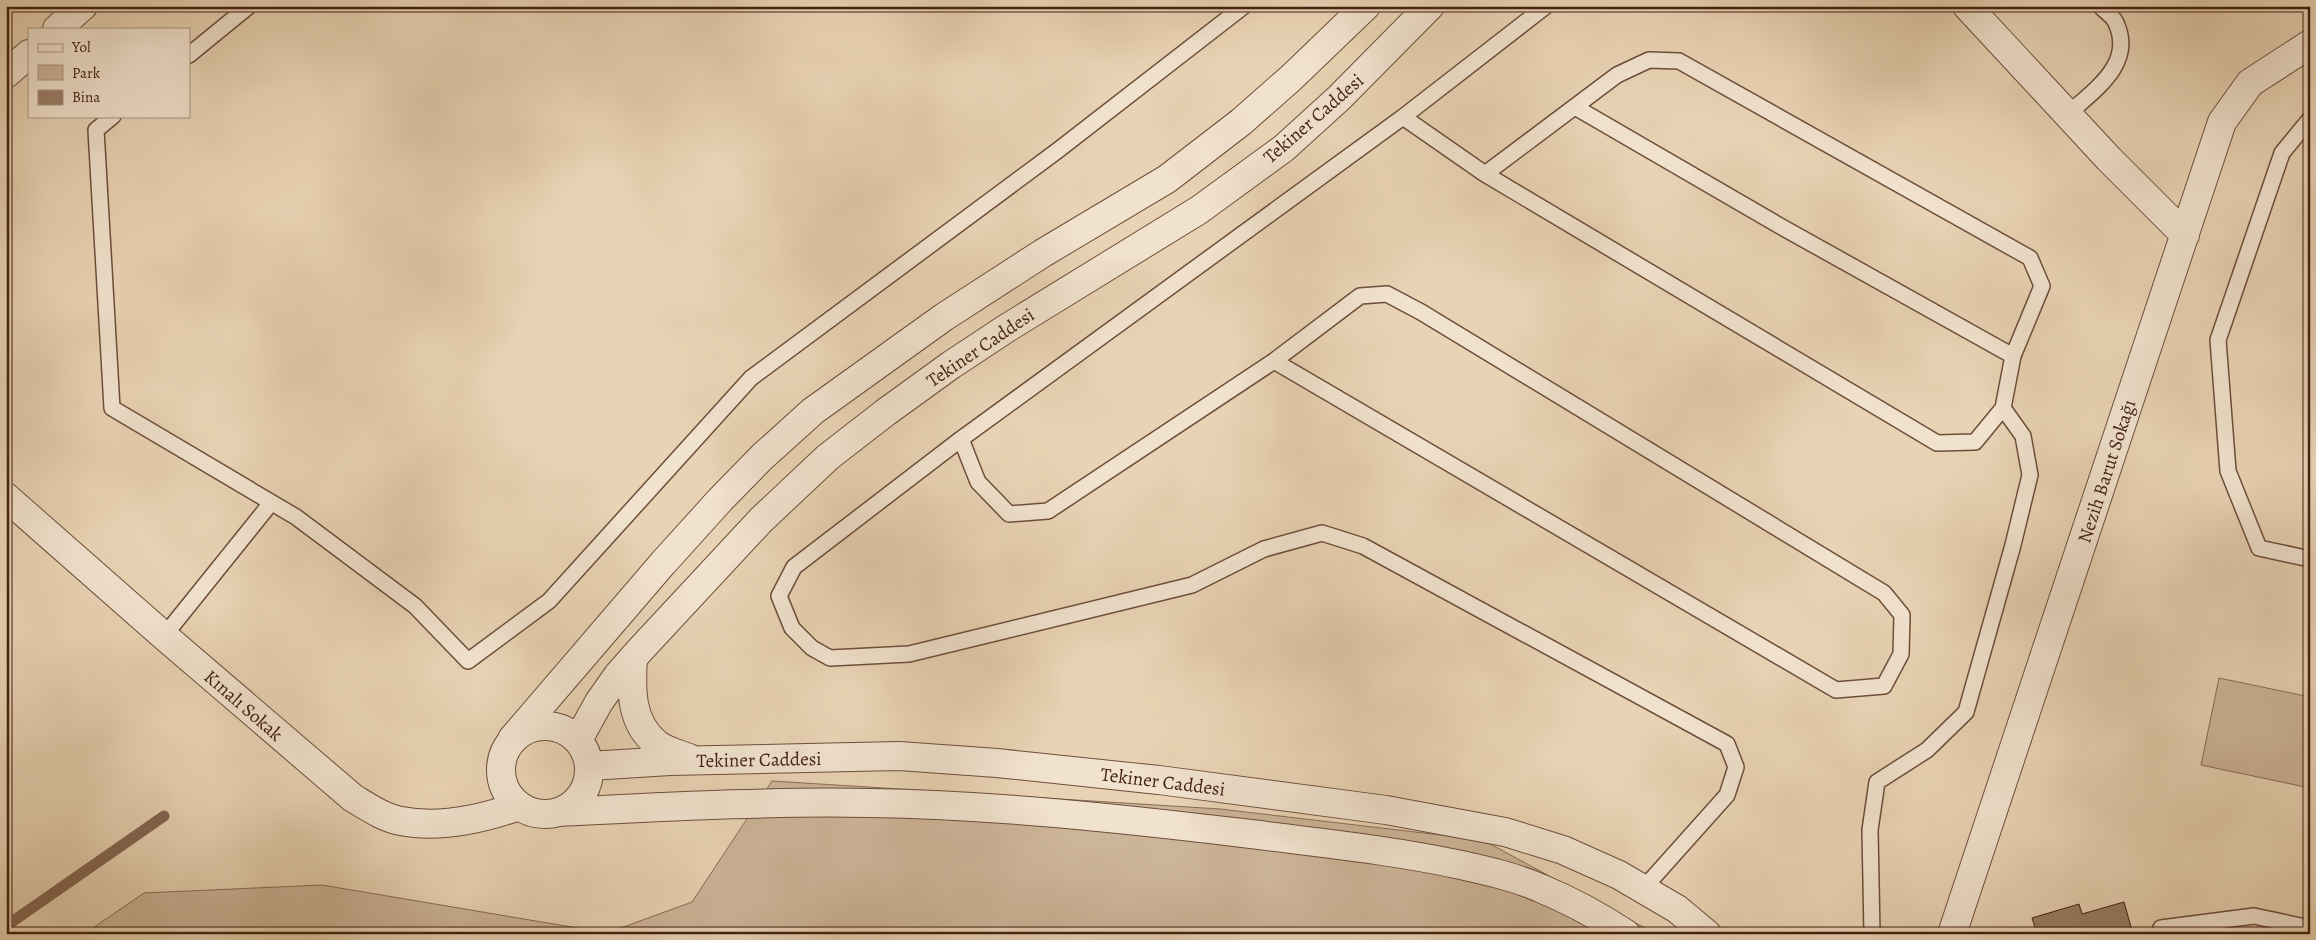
<svg xmlns="http://www.w3.org/2000/svg" width="2316" height="940" font-family="Alegreya,serif">
  <style>
    .green { fill: #cdb599; stroke: #886b56 }
    .lines { fill: none; stroke-linecap: round; stroke-linejoin: round }
    .stream { stroke: #856753; stroke-width: 11 }
    .building { fill: #9a7e67; stroke: #442113 }
    .service-casing { stroke: #6d4e3b; stroke-width: 18 }
    .minor-casing { stroke: #6d4e3b; stroke-width: 30 }
    .tertiary-casing { stroke: #6d4e3b; stroke-width: 30 }
    .service { stroke: #f1e2ce; stroke-width: 15 }
    .minor { stroke: #f1e2ce; stroke-width: 28 }
    .tertiary { stroke: #f1e2ce; stroke-width: 28 }
    .labels { text-anchor: middle; stroke-width: 4; stroke-linejoin: round; paint-order: stroke }
    .street-label { font-size: 19px; fill: #442113; stroke: #f1e2ce }
  </style>
  <rect width="100%" height="100%" fill="#e9d3b4"/>
  <filter id="stains"><feTurbulence type="fractalNoise" baseFrequency=".004" numOctaves="4"/><feColorMatrix values="0 0 0 0 .2 0 0 0 0 .09 0 0 0 0 .02 0 0 0 .5 -.17"/></filter>
  <radialGradient id="worn" r=".72"><stop offset=".6" stop-color="#630" stop-opacity="0"/><stop offset="1" stop-color="#630" stop-opacity=".3"/></radialGradient>
  <path class="green" d="M 2219,678 L 2310,697 L 2310,788 L 2201,765 Z
    M 772,781 L 1220,809 L 1483,840 L 1656,934 L 84,934 L 144,893 L 322,885 L 607,933 L 692,902 Z"/>
  <g class="lines">
    <path class="stream" d="M 6,926 L 164,816"/>
  </g>
  <path class="building" d="M 2124,902 L 2133,934 L 2037,934 L 2032,918 L 2079,904 L 2082,914 Z"/>
  <g class="lines">
    <g class="service-casing">
      <path id="service" d="M 1546,6 L 1403,117 L 961,439 L 794,567 L 779,596 L 792,628 L 812,648 L 830,658 L 909,654 L 1192,585 L 1264,549 L 1322,533 L 1363,546 L 1727,744 L 1736,767 L 1727,795 L 1643,889
        M 189,55 L 249,6
        M 1575,107 L 1780,226 L 2013,356
        M 2068,114 C 2094,90 2135,64 2116,23 C 2114,17 2105,11 2100,6
        M 113,116 L 96,130 L 112,408 L 296,517 L 415,606 L 468,661 L 549,601 L 751,378 L 1057,151 L 1244,6
        M 1403,117 L 1485,174 L 1937,443 L 1975,442 L 2003,408
        M 2310,119 L 2282,153 L 2218,340 L 2228,471 L 2259,548 L 2310,559
        M 1485,174 L 1617,75 L 1649,60 L 1679,61 L 2030,258 L 2042,286 L 2013,356 L 2003,408 L 2023,436 L 2030,475 L 2013,545 L 1966,712 L 1927,750 L 1877,782 L 1870,830 L 1872,934
        M 961,439 L 978,482 L 1009,514 L 1048,511 L 1274,361 L 1360,296 L 1387,294 L 1421,312 L 1884,593 L 1902,615 L 1901,654 L 1884,686 L 1836,690 L 1274,361
        M 164,636 L 271,503
        M 2161,934 L 2161,928 L 2254,916 L 2310,928"/>
    </g>
    <g class="minor-casing">
      <path id="minor" d="M 1967,6 L 2109,159 L 2185,235
        M 57,29 L 83,6
        M 6,74 L 29,54
        M 6,497 L 164,636 L 353,798 C 368,807 384,818 401,821 C 440,829 482,819 519,806
        M 1952,934 L 2222,122 L 2250,83 L 2310,44"/>
    </g>
    <g class="tertiary-casing">
      <path id="tertiary" d="M 633,658 C 631,689 630,723 657,744 C 666,751 679,754 689,758
        M501 770a44 44 0 1 1 88 0a44 44 0 1 1-88 0Z
        M 512,739 L 663,563 L 720,500 L 762,457 L 813,411 L 944,317 L 1043,253 L 1167,179 L 1241,122 L 1291,78 L 1366,6
        M 578,740 L 599,702 L 618,675 L 641,649 L 761,520 L 828,457 L 886,412 L 951,365 L 1007,328 L 1199,210 L 1284,148 L 1339,98 L 1430,6
        M 589,766 L 670,761 L 899,756 L 997,763 L 1159,780 L 1386,810 L 1505,832 L 1563,850 L 1619,875 L 1677,909 L 1707,934
        M 560,812 C 663,807 767,801 870,803 C 998,805 1125,819 1251,834 C 1321,843 1392,850 1461,865 C 1488,871 1515,877 1540,888 C 1569,900 1599,916 1626,934"/>
    </g>
    <use href="#service" class="service"/>
    <use href="#minor" class="minor"/>
    <use href="#tertiary" class="tertiary"/>
  </g>
  <g class="labels">
    <g class="street-label">
      <text transform="translate(1313 118) rotate(-41)" y="7">Tekiner Caddesi</text>
      <text transform="translate(980 347) rotate(-34)" y="7">Tekiner Caddesi</text>
      <text transform="translate(2106 471) rotate(-72)" y="7">Nezih Barut Sokağı</text>
      <text transform="translate(244 705) rotate(41)" y="7">Kınalı Sokak</text>
      <text transform="translate(759 759) rotate(-1)" y="7">Tekiner Caddesi</text>
      <text transform="translate(1163 781) rotate(7)" y="7">Tekiner Caddesi</text>
    </g>
  </g>
  <rect width="2316" height="940" fill="none" stroke="#e9d3b4" stroke-width="25"/>
  <rect x="8" y="8" width="2301" height="925" fill="none" stroke="#442113" stroke-width="2.5"/>
  <rect x="12" y="12" width="2291" height="915" fill="none" stroke="#442113"/>
  <rect x="28" y="28" width="162" height="90" fill="#f1e2ce" stroke="#ac9583"/>
  <rect x="38" y="44" width="25" height="8" fill="#f1e2ce" stroke="#ac9583"/>
  <text x="72" y="52" font-size="15" fill="#442113">Yol</text>
  <rect x="38" y="65" width="25" height="15" fill="#cdb599" stroke="#ac9583"/>
  <text x="72" y="78" font-size="15" fill="#442113">Park</text>
  <rect x="38" y="90" width="25" height="15" fill="#9a7e67" stroke="#ac9583"/>
  <text x="72" y="102" font-size="15" fill="#442113">Bina</text>
  <rect width="100%" height="100%" filter="url(#stains)"/>
  <rect width="100%" height="100%" fill="url(#worn)"/>
</svg>
